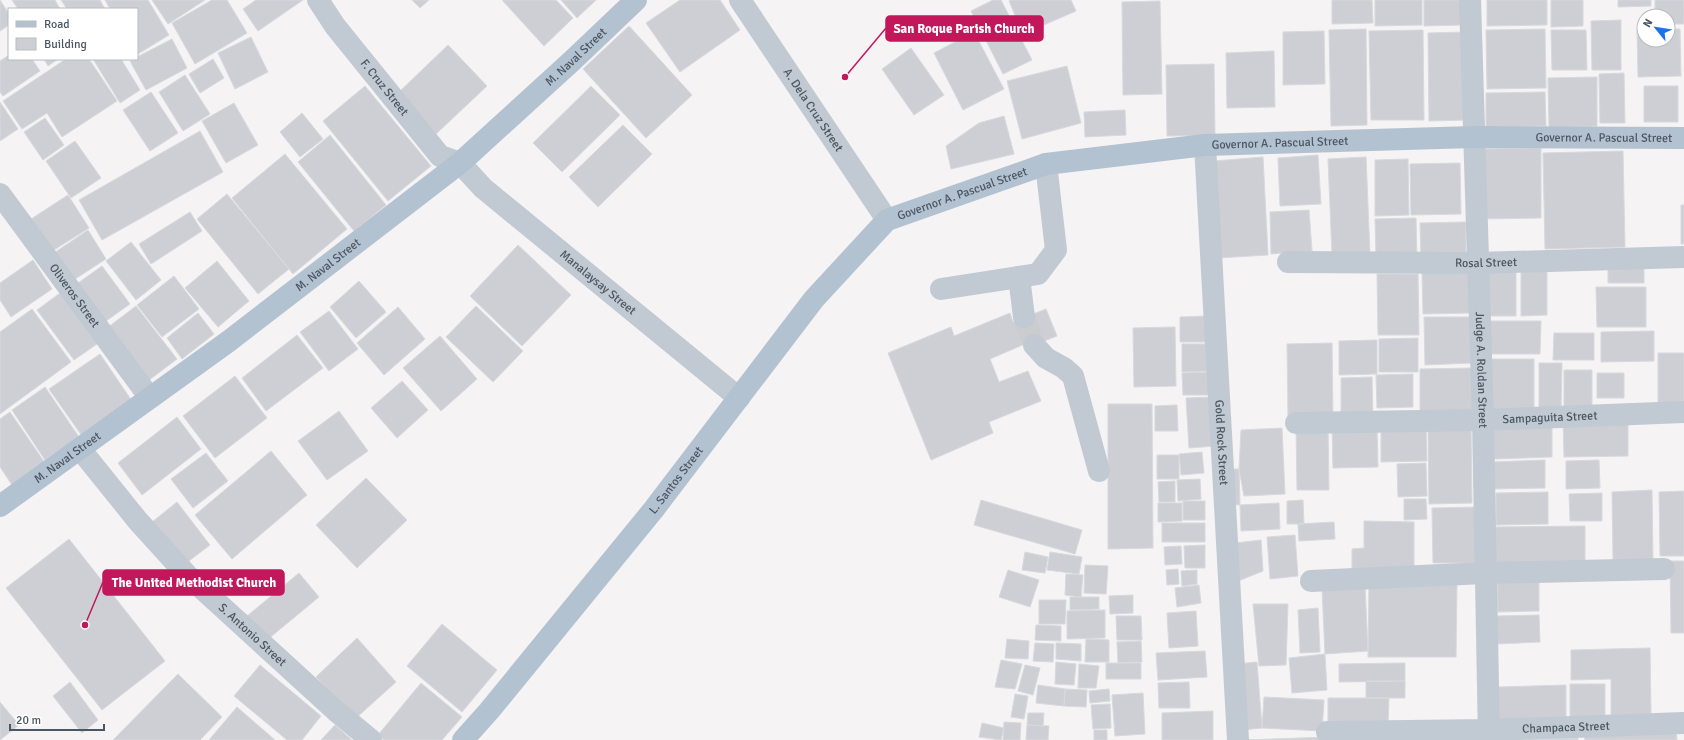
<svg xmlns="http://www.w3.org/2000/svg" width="1684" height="740" font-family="Signika,sans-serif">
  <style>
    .building { fill: #cdcfd5; stroke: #d7d9de }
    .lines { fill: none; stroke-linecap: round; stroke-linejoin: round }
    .minor-tunnel { stroke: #caccce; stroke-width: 22; stroke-dasharray: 22 11; stroke-linecap: butt }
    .minor { stroke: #c1cad2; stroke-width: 22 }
    .major { stroke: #b3c2d1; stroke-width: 22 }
    .labels { text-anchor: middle; stroke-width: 3; stroke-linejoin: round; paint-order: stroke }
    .street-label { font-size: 12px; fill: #4a5661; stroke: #fff }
    .leader { fill: none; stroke: #c2185b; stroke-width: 1.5 }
    .callout-dot { fill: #c2185b; stroke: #fff; stroke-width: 1.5 }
    .callout { fill: #c2185b; stroke: #c2185b; stroke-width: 1.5 }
    .callout-label { font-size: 13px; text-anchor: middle; font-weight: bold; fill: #fff }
  </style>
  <rect width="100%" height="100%" fill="#f5f3f3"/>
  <path class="building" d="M 0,0 L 9,14 L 9,25 L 0,31 Z
    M 12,0 L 55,0 L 60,9 L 18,9 Z
    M 61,0 L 100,0 L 105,9 L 67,9 Z
    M 105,0 L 148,0 L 169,35 L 138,54 L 137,9 L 110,9 Z
    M 152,0 L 205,0 L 168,24 Z
    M 212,0 L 227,0 L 247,33 L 195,64 L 172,23 Z
    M 256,0 L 303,0 L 258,31 L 243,9 Z
    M 412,0 L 429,0 L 420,8 Z
    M 502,0 L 556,0 L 573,18 L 544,46 Z
    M 561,0 L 596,0 L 577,18 Z
    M 680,0 L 720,0 L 740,30 L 680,72 L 646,23 Z
    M 993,0 L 1001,0 L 1032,60 L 1003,74 L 971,11 Z
    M 1012,0 L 1071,0 L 1076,11 L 1023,34 L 1009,1 Z
    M 1332,0 L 1372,0 L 1373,23 L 1332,24 Z
    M 1375,0 L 1422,0 L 1422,25 L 1375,26 Z
    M 1424,0 L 1462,0 L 1462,25 L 1424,26 Z
    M 1487,0 L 1547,0 L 1547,25 L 1487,26 Z
    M 1551,0 L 1583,0 L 1583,26 L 1551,27 Z
    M 1618,0 L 1651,0 L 1651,6 L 1618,7 Z
    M 1655,0 L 1684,0 L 1684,24 L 1668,24 L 1668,16 L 1655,16 Z
    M 1160,1 L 1162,94 L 1123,95 L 1122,2 Z
    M 1621,20 L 1621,70 L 1592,70 L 1591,21 Z
    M 629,26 L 692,95 L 646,138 L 583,69 Z
    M 1366,29 L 1367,125 L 1331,126 L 1329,30 Z
    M 1545,29 L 1546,88 L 1487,89 L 1486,30 Z
    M 1668,29 L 1680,29 L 1681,76 L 1638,77 L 1637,30 L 1644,30 L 1644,40 L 1668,40 Z
    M 1423,30 L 1424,120 L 1371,120 L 1369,31 Z
    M 1551,30 L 1586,30 L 1587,70 L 1552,70 Z
    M 1324,31 L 1325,84 L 1283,85 L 1283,32 Z
    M 974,32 L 1004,89 L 963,110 L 934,53 Z
    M 1467,32 L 1468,120 L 1429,121 L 1428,33 Z
    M 251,37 L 268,72 L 235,89 L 218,53 Z
    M 172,39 L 187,68 L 146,90 L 130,61 L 137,59 L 137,57 Z
    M 448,45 L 487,86 L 436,134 L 397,94 Z
    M 911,48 L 944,95 L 914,115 L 882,69 Z
    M 1274,51 L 1275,107 L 1227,108 L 1226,53 Z
    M 9,55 L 9,59 L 32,59 L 40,71 L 3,96 L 0,92 L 0,61 Z
    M 44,59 L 58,59 L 48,66 Z
    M 66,59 L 89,59 L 117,101 L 62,137 L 47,113 L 22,129 L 3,101 Z
    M 93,59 L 121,59 L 140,90 L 120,103 Z
    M 213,59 L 224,78 L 200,93 L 189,74 Z
    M 1214,64 L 1215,135 L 1167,136 L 1166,65 Z
    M 1067,66 L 1081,123 L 1022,139 L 1007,81 Z
    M 1624,73 L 1625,123 L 1600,123 L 1599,74 Z
    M 185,75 L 210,114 L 183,131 L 159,92 Z
    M 1597,77 L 1597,126 L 1549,128 L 1548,78 Z
    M 365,86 L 431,166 L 388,201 L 323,121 Z
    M 591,86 L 620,115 L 562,172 L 533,143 Z
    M 1644,86 L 1678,86 L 1678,122 L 1644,122 Z
    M 151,92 L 178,133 L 150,151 L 123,110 Z
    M 1545,92 L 1546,126 L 1486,127 L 1486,93 Z
    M 0,102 L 18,129 L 0,141 Z
    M 234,103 L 258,145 L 226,163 L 202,121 Z
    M 1125,110 L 1126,135 L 1085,137 L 1084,112 Z
    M 302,113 L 323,139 L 300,157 L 280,132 Z
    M 1004,116 L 1014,154 L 951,169 L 946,146 L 979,123 Z
    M 45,118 L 64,145 L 43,160 L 24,132 Z
    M 623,125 L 652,154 L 598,207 L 569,177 Z
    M 200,131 L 223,172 L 102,240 L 79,200 Z
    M 330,135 L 386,205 L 354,231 L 298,162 Z
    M 75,141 L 101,178 L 71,198 L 46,161 Z
    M 1541,148 L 1541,218 L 1480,219 L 1479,149 Z
    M 1623,151 L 1625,247 L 1545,249 L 1543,153 Z
    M 285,154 L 347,229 L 293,274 L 232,198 Z
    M 1318,155 L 1321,204 L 1280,206 L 1278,158 Z
    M 1263,157 L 1268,255 L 1218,258 L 1214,161 Z
    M 1366,157 L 1370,254 L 1332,256 L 1328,159 Z
    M 1408,159 L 1409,215 L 1375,216 L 1375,160 Z
    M 1460,163 L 1461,214 L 1411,215 L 1410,164 Z
    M 227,194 L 289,269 L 258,294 L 197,219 Z
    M 68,195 L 89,228 L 49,253 L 28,221 Z
    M 1681,205 L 1684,205 L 1684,244 L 1681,244 Z
    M 1309,210 L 1312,251 L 1271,254 L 1270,212 Z
    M 190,212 L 202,231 L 151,264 L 139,244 Z
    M 1416,218 L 1417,257 L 1376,258 L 1375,219 Z
    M 1466,222 L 1466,259 L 1421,260 L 1420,223 Z
    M 88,230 L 106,259 L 69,283 L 51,255 Z
    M 131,242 L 161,280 L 136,300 L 106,261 Z
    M 518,245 L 571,295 L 522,346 L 470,296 Z
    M 33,260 L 52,289 L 11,317 L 0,300 L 0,283 Z
    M 217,261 L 249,301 L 218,327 L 185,288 Z
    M 1608,263 L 1644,263 L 1644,283 L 1608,283 Z
    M 102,266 L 130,304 L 99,326 L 71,288 Z
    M 1521,267 L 1547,268 L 1547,315 L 1521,316 Z
    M 1469,269 L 1470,313 L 1423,314 L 1422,271 Z
    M 1486,269 L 1516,269 L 1516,316 L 1486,316 Z
    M 1377,274 L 1418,274 L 1419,335 L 1378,335 Z
    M 174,276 L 199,309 L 162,337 L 137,305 Z
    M 359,281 L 386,312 L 356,338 L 330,307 Z
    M 1596,287 L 1646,287 L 1646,327 L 1597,327 Z
    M 60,293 L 97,344 L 74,360 L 37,310 Z
    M 136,306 L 177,359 L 144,384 L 103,331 Z
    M 476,306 L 523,351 L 493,382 L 446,337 Z
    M 398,307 L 425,339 L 384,375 L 357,343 Z
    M 32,309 L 71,362 L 0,414 L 0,332 Z
    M 1046,309 L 1057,336 L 1034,345 L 1025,344 L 990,359 L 999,382 L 1028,371 L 1041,401 L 989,422 L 993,433 L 931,460 L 888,353 L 951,327 L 954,336 L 1010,313 L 1013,322 Z
    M 329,311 L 358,349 L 329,371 L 300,332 Z
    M 198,313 L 214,334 L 182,359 L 167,338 Z
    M 1207,316 L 1208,342 L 1180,342 L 1180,317 Z
    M 1424,317 L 1472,317 L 1472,363 L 1425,365 Z
    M 1487,321 L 1541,321 L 1540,354 L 1488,354 Z
    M 1175,327 L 1176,386 L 1134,387 L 1133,328 Z
    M 1654,331 L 1654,361 L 1601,362 L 1601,332 Z
    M 1554,333 L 1594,333 L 1594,360 L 1553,360 Z
    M 297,335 L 323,368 L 266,411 L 242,378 Z
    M 440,336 L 477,379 L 441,411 L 403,368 Z
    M 1418,338 L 1418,372 L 1379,372 L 1379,339 Z
    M 1377,340 L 1377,374 L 1339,375 L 1339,341 Z
    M 1332,343 L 1333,416 L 1288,416 L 1287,344 Z
    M 1182,344 L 1212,344 L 1212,371 L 1182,372 Z
    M 1658,353 L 1684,353 L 1684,407 L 1658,408 Z
    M 100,354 L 132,401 L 82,436 L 49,389 Z
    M 1491,359 L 1534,359 L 1534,410 L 1491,410 Z
    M 1539,363 L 1562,363 L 1561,410 L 1539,410 Z
    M 1473,368 L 1473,414 L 1420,415 L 1420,369 Z
    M 1564,370 L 1592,370 L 1592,410 L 1564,410 Z
    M 1210,372 L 1210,395 L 1183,395 L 1182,373 Z
    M 1597,373 L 1624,373 L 1624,398 L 1597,398 Z
    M 1413,374 L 1413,407 L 1377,408 L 1376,375 Z
    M 235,376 L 267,418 L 215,458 L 183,416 Z
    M 1372,377 L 1373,419 L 1341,419 L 1341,378 Z
    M 402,381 L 428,410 L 397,438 L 371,408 Z
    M 45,387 L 79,437 L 45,460 L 12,410 Z
    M 1213,397 L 1216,446 L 1189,448 L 1186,398 Z
    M 1108,404 L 1152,404 L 1153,548 L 1108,549 Z
    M 1177,405 L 1178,431 L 1155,431 L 1155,406 Z
    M 339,411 L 368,451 L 327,480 L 298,441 Z
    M 10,412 L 45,463 L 12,485 L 0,467 L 0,419 Z
    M 177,417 L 201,449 L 142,495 L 118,463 Z
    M 1628,419 L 1628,456 L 1564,457 L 1563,420 Z
    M 1552,422 L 1552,457 L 1494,459 L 1493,424 Z
    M 1328,424 L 1329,490 L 1297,490 L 1296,425 Z
    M 1377,424 L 1378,467 L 1333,468 L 1332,425 Z
    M 1381,426 L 1426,426 L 1427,461 L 1381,462 Z
    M 1471,426 L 1472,503 L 1429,504 L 1428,427 Z
    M 1282,428 L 1285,494 L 1244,496 L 1239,469 L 1241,430 Z
    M 271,451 L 307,495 L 232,559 L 195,515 Z
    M 1202,452 L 1204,473 L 1181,475 L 1179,454 Z
    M 206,453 L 228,481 L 193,508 L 171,479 Z
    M 1157,455 L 1179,455 L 1179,479 L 1157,479 Z
    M 1545,460 L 1545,488 L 1491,489 L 1491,462 Z
    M 1599,460 L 1600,488 L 1566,489 L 1566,461 Z
    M 1426,463 L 1427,496 L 1398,497 L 1397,464 Z
    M 1228,469 L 1239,469 L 1240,505 L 1228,504 Z
    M 366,478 L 407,520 L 357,568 L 316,525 Z
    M 1200,479 L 1201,499 L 1178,501 L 1177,480 Z
    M 1175,481 L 1175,502 L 1159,502 L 1158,482 Z
    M 1652,490 L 1653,560 L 1613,560 L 1612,492 Z
    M 1684,491 L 1684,556 L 1660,556 L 1659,492 Z
    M 1548,492 L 1548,524 L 1496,525 L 1496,493 Z
    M 1602,493 L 1602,521 L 1570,521 L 1569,494 Z
    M 1404,499 L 1426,499 L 1427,519 L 1404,520 Z
    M 981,500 L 1082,530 L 1075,554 L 974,525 Z
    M 1303,500 L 1304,524 L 1287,524 L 1287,501 Z
    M 1183,501 L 1205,501 L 1205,520 L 1183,520 Z
    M 177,502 L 210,545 L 185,564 L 152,522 Z
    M 1158,503 L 1182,503 L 1182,521 L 1158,522 Z
    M 1279,503 L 1280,529 L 1241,531 L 1240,505 Z
    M 1478,507 L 1479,563 L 1433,563 L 1432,508 Z
    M 1364,521 L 1414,522 L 1414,569 L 1352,569 L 1352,549 L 1364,548 Z
    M 1334,522 L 1335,539 L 1299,541 L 1298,524 Z
    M 1162,523 L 1205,523 L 1205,542 L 1162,542 Z
    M 1585,526 L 1585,568 L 1493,570 L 1493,527 Z
    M 1295,535 L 1298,576 L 1270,579 L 1267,537 Z
    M 69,539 L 165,661 L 102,710 L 6,588 Z
    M 1261,540 L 1263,571 L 1238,581 L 1235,543 Z
    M 1205,545 L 1205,568 L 1185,568 L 1184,546 Z
    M 1181,546 L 1182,564 L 1165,565 L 1164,547 Z
    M 1025,552 L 1048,557 L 1045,573 L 1022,570 Z
    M 1050,552 L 1082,557 L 1079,574 L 1047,570 Z
    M 1670,561 L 1684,561 L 1684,633 L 1671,633 Z
    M 1085,565 L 1108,566 L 1106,594 L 1084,593 Z
    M 1178,569 L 1179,584 L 1167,585 L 1166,570 Z
    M 1008,570 L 1039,580 L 1030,607 L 999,597 Z
    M 1197,570 L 1197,584 L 1182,586 L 1181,571 Z
    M 299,573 L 319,597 L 267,640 L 247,616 Z
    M 1066,574 L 1083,575 L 1081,597 L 1065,595 Z
    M 1539,577 L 1539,611 L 1498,612 L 1497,578 Z
    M 1369,582 L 1457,582 L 1456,657 L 1368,657 Z
    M 1199,585 L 1201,603 L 1177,607 L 1175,588 Z
    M 1365,586 L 1368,651 L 1325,654 L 1322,589 Z
    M 1133,595 L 1133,613 L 1110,614 L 1109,596 Z
    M 1070,597 L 1099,597 L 1099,609 L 1070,610 Z
    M 1039,600 L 1066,600 L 1065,624 L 1039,624 Z
    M 1253,604 L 1288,604 L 1286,665 L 1259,666 Z
    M 1318,608 L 1320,652 L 1300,653 L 1298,610 Z
    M 1105,610 L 1105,638 L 1067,639 L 1067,611 Z
    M 1196,611 L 1198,646 L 1169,648 L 1167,613 Z
    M 1539,615 L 1540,642 L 1497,644 L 1496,616 Z
    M 1116,616 L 1141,616 L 1142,640 L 1117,640 Z
    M 442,624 L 497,670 L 462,712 L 407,666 Z
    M 1036,625 L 1061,626 L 1061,641 L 1035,640 Z
    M 357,638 L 396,682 L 355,719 L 316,677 Z
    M 1007,639 L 1029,641 L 1028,659 L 1005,658 Z
    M 1086,639 L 1109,640 L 1109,662 L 1085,662 Z
    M 1141,641 L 1142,662 L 1118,663 L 1117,642 Z
    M 1035,643 L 1054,644 L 1053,662 L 1033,661 Z
    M 1056,643 L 1081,644 L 1081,661 L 1056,659 Z
    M 1650,648 L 1651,714 L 1611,715 L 1611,679 L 1571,680 L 1571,650 Z
    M 1205,651 L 1207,677 L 1158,680 L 1156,653 Z
    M 1325,654 L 1327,690 L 1292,693 L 1289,658 Z
    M 1001,660 L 1022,664 L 1015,689 L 995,687 Z
    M 1056,662 L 1076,664 L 1074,685 L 1055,684 Z
    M 1257,662 L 1262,728 L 1241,730 L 1236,664 Z
    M 1106,663 L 1141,663 L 1141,679 L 1106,679 Z
    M 1405,663 L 1405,681 L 1339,682 L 1339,664 Z
    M 1079,664 L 1099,666 L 1096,688 L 1078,688 Z
    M 260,665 L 321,716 L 302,740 L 287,740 L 234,696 Z
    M 1025,665 L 1040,668 L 1033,695 L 1018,691 Z
    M 178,674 L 222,717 L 200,740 L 113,740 Z
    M 1366,681 L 1405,681 L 1405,698 L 1366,698 Z
    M 70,682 L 98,720 L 82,733 L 53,696 Z
    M 1189,682 L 1190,708 L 1159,708 L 1158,683 Z
    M 421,683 L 462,717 L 442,740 L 384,740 L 378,735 Z
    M 1570,684 L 1605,684 L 1605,721 L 1570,722 Z
    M 1038,685 L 1065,689 L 1064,706 L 1036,703 Z
    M 1566,685 L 1566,723 L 1498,725 L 1497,687 Z
    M 1065,689 L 1087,690 L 1086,707 L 1064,706 Z
    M 1109,689 L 1110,701 L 1090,703 L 1089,691 Z
    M 1143,693 L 1145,734 L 1115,736 L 1112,695 Z
    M 1015,694 L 1028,696 L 1024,719 L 1011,717 Z
    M 1264,697 L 1324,700 L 1322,731 L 1262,728 Z
    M 1328,698 L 1389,698 L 1388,727 L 1328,726 Z
    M 0,702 L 19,725 L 0,740 Z
    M 1110,704 L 1111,728 L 1093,729 L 1091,705 Z
    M 237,707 L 275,740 L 209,740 Z
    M 1213,711 L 1213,740 L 1162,740 L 1162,713 Z
    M 1028,713 L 1044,713 L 1043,726 L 1027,725 Z
    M 1004,722 L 1021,723 L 1020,740 L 1003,740 Z
    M 982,723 L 1004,728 L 1001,740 L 979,737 Z
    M 335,725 L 352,740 L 321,740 Z
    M 1027,725 L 1049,726 L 1048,740 L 1026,740 Z
    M 1094,730 L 1107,730 L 1107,740 L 1094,740 Z
    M 1676,730 L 1677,740 L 1585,740 L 1584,735 Z
    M 1386,735 L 1386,740 L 1244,740 Z
    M 1578,738 L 1578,740 L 1515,740 Z"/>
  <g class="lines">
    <path class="minor-tunnel" d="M 1024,317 L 1034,345"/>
    <g class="minor">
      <path id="s1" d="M 318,0 L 335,26 L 440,156 L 460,163 L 483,188 L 739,398"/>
      <path id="s2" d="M 740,0 L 887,220"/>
      <path id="s3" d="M 1470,0 L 1483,420 L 1489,740"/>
      <path id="s4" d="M 1205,145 L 1238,740"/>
      <path id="s5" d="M 0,194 L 150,398"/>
      <path id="s6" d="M 1288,262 L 1477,263 L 1684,257"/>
      <path d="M 1019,277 L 1024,317"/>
      <path d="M 941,289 L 1038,274 L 1056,250 L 1046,164"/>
      <path d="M 1034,345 L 1046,358 L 1064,368 L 1073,376 L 1099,471"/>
      <path id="s7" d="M 1296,423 L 1483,420 L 1684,412"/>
      <path id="s8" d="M 80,449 L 138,521 L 187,575 L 336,711 L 371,740"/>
      <path d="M 1311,581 L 1485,573 L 1664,569"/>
      <path id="s9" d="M 1327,732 L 1489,730 L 1684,723"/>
    </g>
    <g class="major">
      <path id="s10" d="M 0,506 L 229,341 L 460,163 L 573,60 L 636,0"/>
      <path id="s11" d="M 463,740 L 489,711 L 654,509 L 814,299 L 887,220 L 1046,164 L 1205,145 L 1474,137 L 1684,138"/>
    </g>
  </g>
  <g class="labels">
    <g class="street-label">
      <text dy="4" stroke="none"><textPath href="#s10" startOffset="731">M. Naval Street</textPath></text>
      <text dy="4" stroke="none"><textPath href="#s1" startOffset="110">F. Cruz Street</textPath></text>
      <text dy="4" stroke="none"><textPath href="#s2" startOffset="132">A. Dela Cruz Street</textPath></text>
      <text dy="4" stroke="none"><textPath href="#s11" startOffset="1399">Governor A. Pascual Street</textPath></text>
      <text dy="4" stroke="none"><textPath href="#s11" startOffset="1075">Governor A. Pascual Street</textPath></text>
      <text dy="4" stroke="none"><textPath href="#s11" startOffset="751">Governor A. Pascual Street</textPath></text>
      <text dy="4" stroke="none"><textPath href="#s6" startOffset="198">Rosal Street</textPath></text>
      <text dy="4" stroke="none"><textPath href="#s10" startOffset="407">M. Naval Street</textPath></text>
      <text dy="4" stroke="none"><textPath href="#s1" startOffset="402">Manalaysay Street</textPath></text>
      <text dy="4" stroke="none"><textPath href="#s5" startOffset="126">Oliveros Street</textPath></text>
      <text dy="4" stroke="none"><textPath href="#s3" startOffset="370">Judge A. Roldan Street</textPath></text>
      <text dy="4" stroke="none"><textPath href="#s7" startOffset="254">Sampaguita Street</textPath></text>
      <text dy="4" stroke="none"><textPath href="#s4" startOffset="298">Gold Rock Street</textPath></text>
      <text dy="4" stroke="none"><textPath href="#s10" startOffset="83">M. Naval Street</textPath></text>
      <text dy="4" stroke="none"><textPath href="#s11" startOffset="336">L. Santos Street</textPath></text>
      <text dy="4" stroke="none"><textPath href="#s8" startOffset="254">S. Antonio Street</textPath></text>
      <text dy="4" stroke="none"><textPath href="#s9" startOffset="239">Champaca Street</textPath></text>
    </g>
  </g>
  <path class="leader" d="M845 77L886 28M85 625L103 582"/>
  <g class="callout-dot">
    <circle cx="845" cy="77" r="4"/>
    <circle cx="85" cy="625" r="4"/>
  </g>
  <g class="callout">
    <rect x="886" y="16" width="157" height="25" rx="4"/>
    <rect x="103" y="570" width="181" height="25" rx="4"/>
  </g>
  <g class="callout-label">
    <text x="964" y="33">San Roque Parish Church</text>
    <text x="194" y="587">The United Methodist Church</text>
  </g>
  <rect x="8" y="8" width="130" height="52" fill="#ffffff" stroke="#b7bbc0"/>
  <rect x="16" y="21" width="20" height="6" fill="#b3c2d1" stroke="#b7bbc0"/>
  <text x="44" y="28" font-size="12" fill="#4a5661">Road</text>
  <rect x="16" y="38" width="20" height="12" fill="#cdcfd5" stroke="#b7bbc0"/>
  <text x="44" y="48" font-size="12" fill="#4a5661">Building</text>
  <g transform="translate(1656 28) rotate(300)"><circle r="19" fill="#ffffff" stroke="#b7bbc0"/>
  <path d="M0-3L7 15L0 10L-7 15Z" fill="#1a73e8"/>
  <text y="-6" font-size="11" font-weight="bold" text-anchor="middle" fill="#4a5661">N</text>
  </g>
  <path d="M10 724v6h94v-6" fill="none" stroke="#4a5661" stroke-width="2"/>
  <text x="16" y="724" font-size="12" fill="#4a5661" stroke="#ffffff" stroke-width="3" paint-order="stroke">20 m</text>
</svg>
